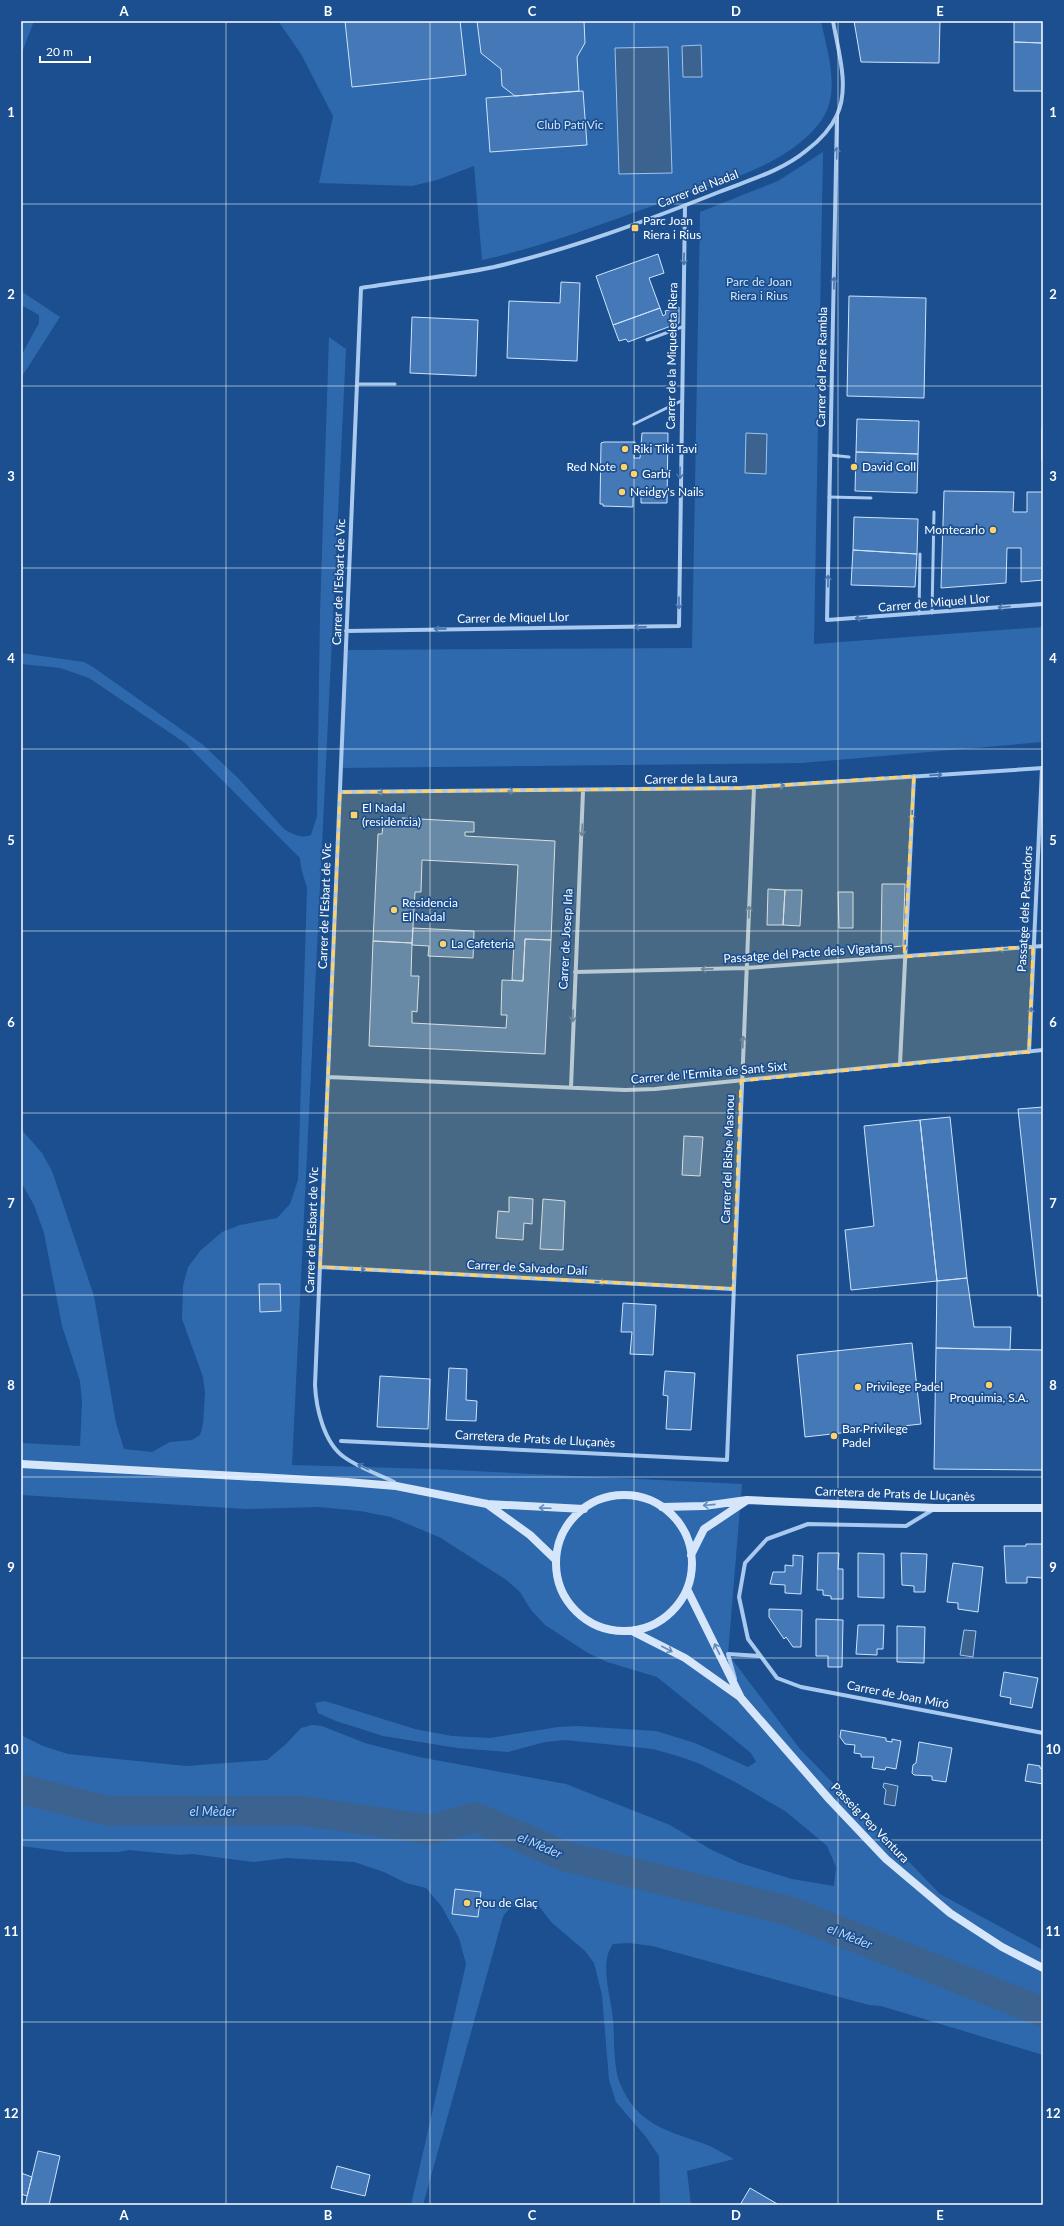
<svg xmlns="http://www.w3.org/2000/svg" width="1064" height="2226" font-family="Lato,sans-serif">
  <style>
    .green { fill: #2e69ad }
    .water { fill: #3c6290; stroke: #9cc4f0 }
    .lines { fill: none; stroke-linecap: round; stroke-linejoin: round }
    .river { stroke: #3c6290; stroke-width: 30 }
    .building { fill: #4478b7; stroke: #cfe3fa }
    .lane { stroke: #a9c9ee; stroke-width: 3 }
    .street { stroke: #a9c9ee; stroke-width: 4 }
    .secondary { stroke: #d6e6fa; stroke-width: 8 }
    .oneway { stroke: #4674ac }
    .oneway2 { stroke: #668bba }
    .marked { fill: #ffd166; fill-opacity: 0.2; stroke: #ffd166; stroke-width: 3; stroke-dasharray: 8 5; stroke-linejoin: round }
    .grid { fill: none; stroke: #fff; stroke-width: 1; stroke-opacity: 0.55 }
    .poi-dot { fill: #ffd166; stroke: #1b4f8f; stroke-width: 1.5 }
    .labels { text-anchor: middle; stroke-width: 3.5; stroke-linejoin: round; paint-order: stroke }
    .park-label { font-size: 12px; fill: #cfe3fa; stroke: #1b4f8f }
    .street-label { font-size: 12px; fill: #fff; stroke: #1b4f8f }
    .poi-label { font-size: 12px; fill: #fff; stroke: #1b4f8f; text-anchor: start }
    .water-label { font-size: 13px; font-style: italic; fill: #b5d3f5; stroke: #1b4f8f }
    .neatline { fill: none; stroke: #fff; stroke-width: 1.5 }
    .grid-label { font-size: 13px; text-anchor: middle; font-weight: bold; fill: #fff }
  </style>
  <rect width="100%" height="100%" fill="#1b4f8f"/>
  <path class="green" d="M 21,21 L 34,21 L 21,55 Z
    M 278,21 L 821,21 C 827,50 840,89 824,116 C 816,130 801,143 787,152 C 757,173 707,187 672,199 C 609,221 547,246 482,260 L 474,166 L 437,180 L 412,186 L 319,183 L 333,116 L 301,54 Z
    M 823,152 L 814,644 L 1043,627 L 1043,742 L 802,763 L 341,768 L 346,650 L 692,648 L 700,212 L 778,181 Z
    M 21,291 L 60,317 L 21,378 L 21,356 L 39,323 L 39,315 L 21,305 Z
    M 329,337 L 346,349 L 292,1465 L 433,1469 L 742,1484 L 728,1654 L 800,1749 L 940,1894 L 1043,1950 L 1043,2055 L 881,2006 L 869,2005 L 652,1946 L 629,1943 L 613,1944 C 600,1961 609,1990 612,2011 C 615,2032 613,2054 617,2074 C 619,2083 624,2092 628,2099 C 647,2129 679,2134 710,2146 C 718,2150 726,2155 734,2159 L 687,2171 L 691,2205 L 660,2205 L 659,2156 L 646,2137 L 616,2102 L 609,2080 L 602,1995 L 594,1963 L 585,1951 L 551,1922 L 538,1905 C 521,1906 513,1900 503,1917 L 423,2205 L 411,2205 L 466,1964 L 459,1938 L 442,1907 L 426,1888 L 406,1883 L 384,1872 L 354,1862 L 286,1858 L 253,1862 L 192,1854 L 180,1855 L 129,1850 L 119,1852 L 67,1852 L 21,1846 L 21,1735 L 43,1746 L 68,1754 L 186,1766 L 267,1760 L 286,1744 L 301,1728 L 312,1725 L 322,1726 L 365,1743 L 419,1757 L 566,1784 L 670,1825 L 710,1849 L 740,1863 L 792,1879 L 834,1886 L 836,1867 L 827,1846 L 819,1839 L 785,1811 L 735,1782 L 700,1764 L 681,1757 L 653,1749 L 565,1740 L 545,1742 L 508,1752 L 457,1748 L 383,1736 L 336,1721 L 318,1713 L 315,1703 L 325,1701 L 415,1729 L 452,1736 L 490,1738 L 558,1727 L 578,1726 L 656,1731 L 695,1743 L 748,1767 L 756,1762 L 751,1753 L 657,1677 L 607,1662 L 588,1653 L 545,1625 L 531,1610 L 520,1592 L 505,1579 L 439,1537 L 391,1517 L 360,1511 L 319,1507 L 246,1509 L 21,1495 L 21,1443 L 80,1446 L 82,1402 L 80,1381 L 62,1326 L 44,1233 L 34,1205 L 21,1182 L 21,1129 L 42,1153 L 52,1171 L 94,1296 L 116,1423 L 124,1449 L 152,1452 L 170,1442 L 192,1440 L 200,1435 L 203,1424 L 205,1393 L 203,1377 L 182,1319 L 183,1286 L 188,1267 L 200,1251 L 222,1232 L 240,1225 L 277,1218 L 290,1204 L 298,1180 L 307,888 L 301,868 L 300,858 L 185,743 L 89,678 L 60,668 L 21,664 L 21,653 L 84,662 L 93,667 L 202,744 L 239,779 L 284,829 C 292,834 302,839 311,835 L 317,816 L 320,613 Z"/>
  <path class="water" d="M 701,45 L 702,77 L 683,77 L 682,46 Z
    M 668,47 L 672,173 L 619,174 L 615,48 Z
    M 746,433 L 767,434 L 766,474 L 745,473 Z
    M 964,1630 L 976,1631 L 973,1657 L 960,1655 Z
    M 884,1783 L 898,1786 L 895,1806 L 884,1804 L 886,1790 L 883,1787 Z"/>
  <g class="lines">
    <path class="river" d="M 21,1789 L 108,1811 L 304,1811 L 432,1830 L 475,1817 L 564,1856 L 789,1911 L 1043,2012"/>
  </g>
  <path class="building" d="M 345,21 L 460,21 L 466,75 L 352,87 Z
    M 477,21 L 584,21 L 585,43 L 577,57 L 579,91 L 515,96 L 502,86 L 501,69 L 481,53 Z
    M 854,21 L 940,21 L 939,63 L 861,62 Z
    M 1014,21 L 1043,21 L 1043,43 L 1014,42 Z
    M 1014,42 L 1043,43 L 1043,91 L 1014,91 Z
    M 583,91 L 587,145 L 490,152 L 486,98 Z
    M 658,254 L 664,273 L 649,278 L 660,308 L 613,325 L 596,276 Z
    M 561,282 L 580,283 L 577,361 L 507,358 L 509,301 L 560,303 Z
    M 849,296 L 926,298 L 924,398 L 847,396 Z
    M 679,307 L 679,323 L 628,342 L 626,339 L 619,341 L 613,325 L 660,308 L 663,316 L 666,314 L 665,311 Z
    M 412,317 L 478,320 L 476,376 L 410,373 Z
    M 857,419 L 919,421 L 918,454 L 856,452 Z
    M 1042,428 L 1043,428 L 1043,461 L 1042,461 Z
    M 642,433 L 668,433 L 667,503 L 641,503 L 641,491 L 633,491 L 633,507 L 603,506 L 603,504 L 600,504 L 601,443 L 604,442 L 635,442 L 634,458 L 640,458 Z
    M 856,452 L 918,454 L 917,493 L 855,491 Z
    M 944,491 L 1014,492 L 1013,512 L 1027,512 L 1027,492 L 1043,492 L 1043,580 L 1021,582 L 1021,548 L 1007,548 L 1006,583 L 941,588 Z
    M 854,517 L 918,519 L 917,554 L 853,550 Z
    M 853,550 L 917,554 L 915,587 L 851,585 Z
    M 402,818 L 474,822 L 474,832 L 465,832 L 465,836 L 555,841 L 551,940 L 525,939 L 523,981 L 512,980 L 518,865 L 422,860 L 421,892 L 415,892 L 412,943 L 373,941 L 378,834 L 382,834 L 383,825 L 402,825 Z
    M 882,884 L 905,884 L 903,946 L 881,948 Z
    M 768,889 L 785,890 L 783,925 L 767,925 Z
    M 785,890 L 802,890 L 800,926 L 783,925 Z
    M 838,892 L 853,892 L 853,928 L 839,928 Z
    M 413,928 L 474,931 L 473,958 L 428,956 L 429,946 L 412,945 Z
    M 525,939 L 551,940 L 545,1054 L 369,1046 L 373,941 L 412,943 L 411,976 L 419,976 L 417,1012 L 412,1011 L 412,1023 L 506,1028 L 507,1015 L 501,1015 L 502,980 L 523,981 Z
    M 1043,1107 L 1043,1296 L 1038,1296 L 1018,1109 Z
    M 950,1117 L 967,1278 L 937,1281 L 920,1120 Z
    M 920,1120 L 937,1281 L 851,1290 L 845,1230 L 874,1226 L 864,1126 Z
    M 684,1136 L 703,1137 L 700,1176 L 682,1175 Z
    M 509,1197 L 533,1199 L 532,1224 L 524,1223 L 523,1240 L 496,1238 L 498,1211 L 509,1212 Z
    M 543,1199 L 565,1201 L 563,1250 L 540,1249 Z
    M 967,1278 L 974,1327 L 1011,1327 L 1010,1350 L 936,1348 L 937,1281 Z
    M 259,1284 L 280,1284 L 281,1311 L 260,1312 Z
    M 623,1303 L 656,1305 L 653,1355 L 630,1354 L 632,1332 L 621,1332 Z
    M 912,1343 L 921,1424 L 805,1437 L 797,1355 Z
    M 936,1348 L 1043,1350 L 1043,1470 L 934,1469 Z
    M 449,1368 L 467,1369 L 466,1400 L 477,1401 L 476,1421 L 446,1420 Z
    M 665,1371 L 695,1373 L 691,1430 L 666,1429 L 668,1396 L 663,1395 Z
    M 380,1376 L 430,1379 L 428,1429 L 377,1427 Z
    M 1026,1544 L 1043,1544 L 1043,1578 L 1027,1577 L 1027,1583 L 1006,1583 L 1004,1546 L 1026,1546 Z
    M 818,1553 L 839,1553 L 838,1569 L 843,1569 L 843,1599 L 831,1599 L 831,1596 L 823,1595 L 823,1590 L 817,1590 Z
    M 858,1553 L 884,1554 L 884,1598 L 858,1597 Z
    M 901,1553 L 927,1554 L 925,1592 L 914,1592 L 914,1586 L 902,1585 Z
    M 793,1555 L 803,1556 L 801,1594 L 785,1593 L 785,1585 L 770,1584 L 773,1572 L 785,1572 L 785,1565 L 793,1566 Z
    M 953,1563 L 983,1567 L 978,1612 L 958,1609 L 958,1603 L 947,1602 Z
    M 769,1609 L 802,1610 L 801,1647 L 793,1647 L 786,1637 L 784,1639 L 769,1617 Z
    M 816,1619 L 843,1620 L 842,1667 L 828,1667 L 828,1656 L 816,1656 Z
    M 858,1625 L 884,1625 L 883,1649 L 877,1649 L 877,1655 L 856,1654 Z
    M 897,1626 L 925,1627 L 924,1663 L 897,1662 Z
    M 1004,1672 L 1038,1678 L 1032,1708 L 1010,1704 L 1011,1698 L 1000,1696 Z
    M 841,1730 L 886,1738 L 886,1741 L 892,1742 L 892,1739 L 901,1741 L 896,1769 L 886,1767 L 885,1770 L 872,1768 L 874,1757 L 861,1757 L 861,1754 L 854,1753 L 855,1745 L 845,1744 L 840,1737 Z
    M 919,1742 L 952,1748 L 946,1782 L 932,1780 L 932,1776 L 914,1775 L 912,1773 L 913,1765 L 916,1763 Z
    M 1028,1764 L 1040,1766 L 1040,1768 L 1043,1769 L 1043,1784 L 1025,1781 Z
    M 455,1889 L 481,1892 L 478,1917 L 452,1914 Z
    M 38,2151 L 60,2156 L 49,2205 L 25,2205 Z
    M 337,2166 L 370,2175 L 365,2196 L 331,2188 Z
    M 21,2173 L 32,2177 L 27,2196 L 21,2194 Z
    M 750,2188 L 779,2205 L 740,2205 Z"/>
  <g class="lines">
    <path class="lane" d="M 647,340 L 682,327
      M 357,384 L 395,384
      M 634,424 L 681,401
      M 830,455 L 849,457
      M 829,497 L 871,498
      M 932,613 L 934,512
      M 919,614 L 920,554"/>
    <path class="street" d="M 837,115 L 827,620 L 1043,604
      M 346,631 L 679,626 L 685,206
      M 340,792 L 741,788 L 1043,768
      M 575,972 L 746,968 L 1043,946
      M 1029,1052 L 1042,768
      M 900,1064 L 914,776
      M 328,1077 L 625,1090 L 655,1089 L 1043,1050
      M 571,1087 L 583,791
      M 320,1267 L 733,1289
      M 341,1441 L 727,1460 L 754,787
      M 396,1486 L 394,1482 C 378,1474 359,1468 344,1457 C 324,1443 316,1408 315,1385 L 361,288 C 405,281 451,276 494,267 C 571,249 646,221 719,192 C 749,180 782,171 807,150 C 819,141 831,128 837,115 C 850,87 838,50 833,21
      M 934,1509 L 906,1526 L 808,1524 L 767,1539 L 745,1563 L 739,1597 L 748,1639 L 777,1678 L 801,1687 L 1043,1733
      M 735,1679 L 728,1654 L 760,1656"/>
    <path class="secondary" d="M 21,1464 L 347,1482 L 396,1486 L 487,1504 L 584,1509
      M556 1563a68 68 0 1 1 136 0a68 68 0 1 1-136 0Z
      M 487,1504 L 530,1535 L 556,1560
      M 662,1507 L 704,1506 L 747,1500 L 936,1508 L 1043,1508
      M 691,1555 L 704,1529 L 746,1501
      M 687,1589 L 740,1696
      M 632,1631 L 685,1658 L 740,1697 L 830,1800 L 886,1859 L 950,1913 L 1002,1947 L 1043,1968"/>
  </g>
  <defs><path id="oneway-shaft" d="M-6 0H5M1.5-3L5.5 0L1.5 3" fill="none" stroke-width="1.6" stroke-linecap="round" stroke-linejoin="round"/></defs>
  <g class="oneway">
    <use href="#oneway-shaft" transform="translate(837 153) rotate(-89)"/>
    <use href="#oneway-shaft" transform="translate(684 259) rotate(91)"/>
    <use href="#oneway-shaft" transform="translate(834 283) rotate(-89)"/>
    <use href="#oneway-shaft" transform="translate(680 473) rotate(91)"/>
    <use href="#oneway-shaft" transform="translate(828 581) rotate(-89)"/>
    <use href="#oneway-shaft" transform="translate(679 603) rotate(90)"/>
    <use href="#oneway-shaft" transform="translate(1004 607) rotate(175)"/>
    <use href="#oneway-shaft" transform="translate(861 618) rotate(176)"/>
    <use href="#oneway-shaft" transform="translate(640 627) rotate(179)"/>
    <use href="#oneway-shaft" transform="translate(440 629) rotate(179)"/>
    <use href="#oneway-shaft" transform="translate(936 775) rotate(-4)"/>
    <use href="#oneway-shaft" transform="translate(779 786) rotate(-4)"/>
    <use href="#oneway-shaft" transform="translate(509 791)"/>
    <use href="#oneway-shaft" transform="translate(379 792) rotate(-1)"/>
    <use href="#oneway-shaft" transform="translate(912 815) rotate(93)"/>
    <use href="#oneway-shaft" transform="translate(582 830) rotate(93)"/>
    <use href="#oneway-shaft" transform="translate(749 912) rotate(-88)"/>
    <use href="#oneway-shaft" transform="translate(905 945) rotate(93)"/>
    <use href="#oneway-shaft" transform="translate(1004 949) rotate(175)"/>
    <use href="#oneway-shaft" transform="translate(707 969) rotate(179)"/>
    <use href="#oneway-shaft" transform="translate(1031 1013) rotate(-88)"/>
    <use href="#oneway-shaft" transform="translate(573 1016) rotate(92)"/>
    <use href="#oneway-shaft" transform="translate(743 1042) rotate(-88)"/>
    <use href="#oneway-shaft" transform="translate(359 1269) rotate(3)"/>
    <use href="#oneway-shaft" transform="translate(600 1282) rotate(3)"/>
    <use href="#oneway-shaft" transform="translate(363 1467) rotate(-154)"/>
  </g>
  <g class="oneway2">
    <use href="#oneway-shaft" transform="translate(709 1505) rotate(174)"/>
    <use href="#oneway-shaft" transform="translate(545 1508) rotate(-178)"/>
    <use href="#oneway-shaft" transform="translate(667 1649) rotate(27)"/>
    <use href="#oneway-shaft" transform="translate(717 1649) rotate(-116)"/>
  </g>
  <path class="marked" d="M 914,776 L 904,957 L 1033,946 L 1029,1052 L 741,1081 L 733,1289 L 320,1267 L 340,792 L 741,788 Z"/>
  <path class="grid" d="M 226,21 L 226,2205M 430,21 L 430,2205M 634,21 L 634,2205M 838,21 L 838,2205M 21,204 L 1043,204M 21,386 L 1043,386M 21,568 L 1043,568M 21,749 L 1043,749M 21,931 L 1043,931M 21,1113 L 1043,1113M 21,1295 L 1043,1295M 21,1477 L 1043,1477M 21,1658 L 1043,1658M 21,1840 L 1043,1840M 21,2022 L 1043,2022"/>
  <g class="poi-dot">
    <rect x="631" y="224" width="8" height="8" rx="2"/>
    <circle cx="625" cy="449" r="4"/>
    <circle cx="624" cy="467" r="4"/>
    <circle cx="854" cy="467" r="4"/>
    <circle cx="634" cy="474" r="4"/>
    <circle cx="622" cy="492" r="4"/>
    <circle cx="993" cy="530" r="4"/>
    <rect x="350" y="811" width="8" height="8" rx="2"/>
    <circle cx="394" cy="910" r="4"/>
    <circle cx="443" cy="944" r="4"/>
    <circle cx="989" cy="1385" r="4"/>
    <circle cx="858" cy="1387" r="4"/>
    <circle cx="834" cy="1436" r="4"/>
    <circle cx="467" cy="1903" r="4"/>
  </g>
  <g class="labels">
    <g class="park-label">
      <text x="570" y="129">Club Patí Vic</text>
      <text x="759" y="286">Parc de Joan<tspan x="759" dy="14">Riera i Rius</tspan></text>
    </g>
    <g class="street-label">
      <text transform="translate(698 189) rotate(-21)" y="4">Carrer del Nadal</text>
      <text transform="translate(672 356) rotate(-89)" y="4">Carrer de la Miqueleta Riera</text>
      <text transform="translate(822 367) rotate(-89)" y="4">Carrer del Pare Rambla</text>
      <text transform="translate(339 582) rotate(-88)" y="4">Carrer de l'Esbart de Vic</text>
      <text transform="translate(934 603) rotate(-5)" y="4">Carrer de Miquel Llor</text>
      <text transform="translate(513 618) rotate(-1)" y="4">Carrer de Miquel Llor</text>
      <text transform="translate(691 779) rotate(-1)" y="4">Carrer de la Laura</text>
      <text transform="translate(325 906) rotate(-88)" y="4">Carrer de l'Esbart de Vic</text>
      <text transform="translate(1025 909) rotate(-87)" y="4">Passatge dels Pescadors</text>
      <text transform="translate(566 939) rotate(-87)" y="4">Carrer de Josep Irla</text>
      <text transform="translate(808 953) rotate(-4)" y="4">Passatge del Pacte dels Vigatans</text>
      <text transform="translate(709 1073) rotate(-5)" y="4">Carrer de l'Ermita de Sant Sixt</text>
      <text transform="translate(728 1159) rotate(-88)" y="4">Carrer del Bisbe Masnou</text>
      <text transform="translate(312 1230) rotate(-88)" y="4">Carrer de l'Esbart de Vic</text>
      <text transform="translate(527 1268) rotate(3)" y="4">Carrer de Salvador Dalí</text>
      <text transform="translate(535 1439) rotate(3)" y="4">Carretera de Prats de Lluçanès</text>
      <text transform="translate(895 1494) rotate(2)" y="4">Carretera de Prats de Lluçanès</text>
      <text transform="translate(898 1695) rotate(11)" y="4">Carrer de Joan Miró</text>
      <text transform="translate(870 1823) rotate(46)" y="4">Passeig Pep Ventura</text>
    </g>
    <g class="poi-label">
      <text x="643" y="225">Parc Joan<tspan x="643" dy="14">Riera i Rius</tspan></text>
      <text x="633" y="453">Riki Tiki Tavi</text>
      <text x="616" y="471" text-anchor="end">Red Note</text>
      <text x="862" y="471">David Coll</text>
      <text x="642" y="478">Garbí</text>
      <text x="630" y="496">Neidgy's Nails</text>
      <text x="985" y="534" text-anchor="end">Montecarlo</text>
      <text x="362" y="812">El Nadal<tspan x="362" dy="14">(residència)</tspan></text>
      <text x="402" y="907">Residencia<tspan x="402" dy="14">El Nadal</tspan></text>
      <text x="451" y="948">La Cafeteria</text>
      <text x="866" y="1391">Privilege Padel</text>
      <text x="989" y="1402" text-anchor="middle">Proquimia, S.A.</text>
      <text x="842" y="1433">Bar Privilege<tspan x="842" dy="14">Padel</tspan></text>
      <text x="475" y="1907">Pou de Glaç</text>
    </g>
    <g class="water-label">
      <text x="213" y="1816">el Mèder</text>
      <text transform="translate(540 1845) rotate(23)" y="5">el Mèder</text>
      <text transform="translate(850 1936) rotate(22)" y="5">el Mèder</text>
    </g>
  </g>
  <rect width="1064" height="2226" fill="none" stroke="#1b4f8f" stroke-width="44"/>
  <path d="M40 56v6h50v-6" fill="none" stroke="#ffffff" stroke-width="2"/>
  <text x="46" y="56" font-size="12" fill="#ffffff" stroke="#1b4f8f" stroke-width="3" paint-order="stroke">20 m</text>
  <rect x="22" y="22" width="1020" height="2182" class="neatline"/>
  <g class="grid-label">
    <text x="124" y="16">A</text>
    <text x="328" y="16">B</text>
    <text x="532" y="16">C</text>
    <text x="736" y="16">D</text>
    <text x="940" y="16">E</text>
    <text x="11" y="117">1</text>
    <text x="1053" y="117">1</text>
    <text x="11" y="299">2</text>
    <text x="1053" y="299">2</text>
    <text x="11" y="481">3</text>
    <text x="1053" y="481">3</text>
    <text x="11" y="663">4</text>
    <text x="1053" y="663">4</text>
    <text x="11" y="845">5</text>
    <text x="1053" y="845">5</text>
    <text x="11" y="1027">6</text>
    <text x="1053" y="1027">6</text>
    <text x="11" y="1208">7</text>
    <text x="1053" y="1208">7</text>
    <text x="11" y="1390">8</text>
    <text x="1053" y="1390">8</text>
    <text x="11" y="1572">9</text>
    <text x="1053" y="1572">9</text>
    <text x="11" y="1754">10</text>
    <text x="1053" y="1754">10</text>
    <text x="11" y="1936">11</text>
    <text x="1053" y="1936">11</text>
    <text x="11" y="2118">12</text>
    <text x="1053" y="2118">12</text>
    <text x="124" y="2220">A</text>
    <text x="328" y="2220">B</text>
    <text x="532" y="2220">C</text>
    <text x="736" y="2220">D</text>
    <text x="940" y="2220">E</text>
  </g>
</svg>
